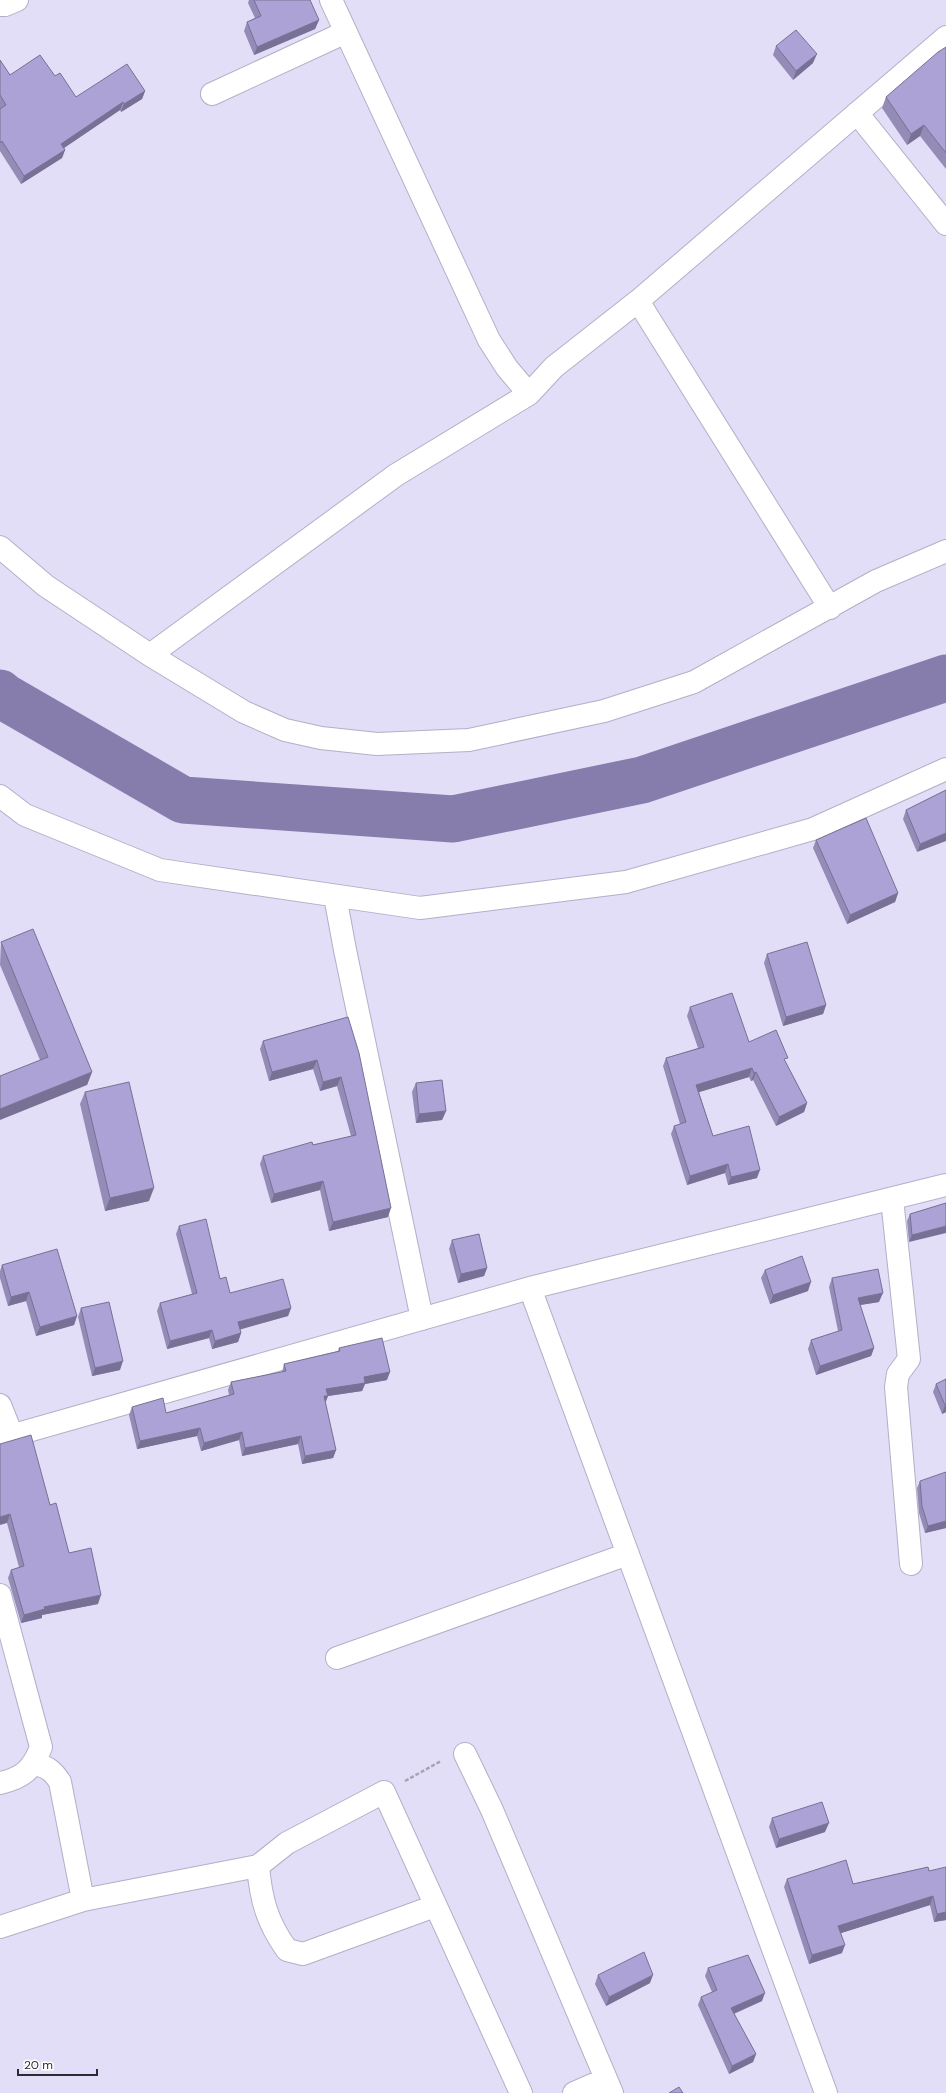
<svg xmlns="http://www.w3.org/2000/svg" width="946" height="2093" font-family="'DM Sans',sans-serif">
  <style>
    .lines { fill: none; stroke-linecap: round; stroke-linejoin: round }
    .river { stroke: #877dad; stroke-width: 47 }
    .minor-casing { stroke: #b3afc7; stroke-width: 24 }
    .path { stroke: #a6a3b7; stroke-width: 2.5; stroke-dasharray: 4 2; stroke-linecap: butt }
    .minor { stroke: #fff; stroke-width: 22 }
    .wall { fill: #948bb7 }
    .shaded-wall { fill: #787195 }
    .building { fill: #aca2d5; stroke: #787195 }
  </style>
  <rect width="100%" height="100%" fill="#e2def7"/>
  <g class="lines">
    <path class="river" d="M 0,693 L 3,696 L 183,800 L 453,819 L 642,780 L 946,678"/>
    <g class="minor-casing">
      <path id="minor" d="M 331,0 L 489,340 L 507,368 L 529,394 L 554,367 L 638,301 L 946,37
        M 0,5 L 5,5 L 17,0
        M 212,94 L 346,32
        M 857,113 L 946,224
        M 638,301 L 830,608
        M 0,547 L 46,586 L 150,655 L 244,712 L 285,730 L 321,738 L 377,744 L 469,740 L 604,711 L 694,682 L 876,581 L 946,551
        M 150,655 L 396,475 L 529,394
        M 0,796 L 25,815 L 160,870 L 420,908 L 626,882 L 813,829 L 946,769
        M 335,896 L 345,950 L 422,1319
        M 892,1199 L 909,1359 L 898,1374 L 896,1387 L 911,1564
        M 530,1288 L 826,2093
        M 0,1405 L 12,1435
        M 0,1439 L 530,1288 L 946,1185
        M 0,1595 L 41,1747 C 33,1769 23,1778 0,1783
        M 337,1658 L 628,1554
        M 465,1754 L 492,1810 L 612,2093
        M 83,1900 L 258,1866
        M 435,1906 L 303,1954 L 287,1950 C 267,1922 261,1900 258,1866 L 287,1843 L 384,1792 L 521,2093
        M 0,1927 L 83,1900 L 60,1782 C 53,1771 48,1767 35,1764
        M 574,2093 L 606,2079"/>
    </g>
    <path class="path" d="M 405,1781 L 441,1761"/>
    <use href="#minor" class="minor"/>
  </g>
  <path class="wall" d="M 249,0 L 310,0 L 319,20 L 315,29 L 254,55 L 244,31 L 247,22 L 255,18 L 248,3 Z
    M 776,46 L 813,63 L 793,80 L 773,55 Z
    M 946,47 L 946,169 L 920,136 L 907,145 L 882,108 L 886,97 Z
    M 0,60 L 10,75 L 55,76 L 76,97 L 145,91 L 142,99 L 121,112 L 120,110 L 64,148 L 65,150 L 62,158 L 21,184 L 0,151 Z
    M 946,790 L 917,852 L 903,819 L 906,810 Z
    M 816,840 L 898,893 L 895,902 L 847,924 L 813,848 Z
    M 1,942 L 92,1072 L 87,1085 L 40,1060 L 0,965 Z
    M 767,954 L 826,1005 L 823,1014 L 783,1026 L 764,963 Z
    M 690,1007 L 749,1042 L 786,1063 L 807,1103 L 804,1112 L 776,1126 L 753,1080 L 751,1081 L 749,1077 L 699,1092 L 713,1136 L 757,1178 L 728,1185 L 725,1173 L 687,1185 L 671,1134 L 674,1126 L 680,1124 L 663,1066 L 666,1058 L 698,1048 L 687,1016 Z
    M 348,1017 L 388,1217 L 329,1231 L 320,1190 L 271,1203 L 260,1164 L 263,1156 L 351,1136 L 337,1086 L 320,1091 L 313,1069 L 269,1081 L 260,1049 L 263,1041 Z
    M 416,1083 L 446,1111 L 442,1120 L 416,1123 L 412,1092 Z
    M 85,1092 L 149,1201 L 105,1211 L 80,1104 Z
    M 946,1203 L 909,1242 L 907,1221 L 910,1214 Z
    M 179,1226 L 220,1279 L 230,1293 L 291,1308 L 288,1316 L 240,1329 L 241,1333 L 238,1342 L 212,1349 L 209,1338 L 167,1349 L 157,1311 L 160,1303 L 192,1294 L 176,1234 Z
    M 452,1240 L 487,1268 L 484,1276 L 458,1283 L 449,1249 Z
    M 2,1265 L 77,1316 L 74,1325 L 36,1336 L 26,1301 L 8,1306 L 0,1278 L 0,1271 Z
    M 765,1270 L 808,1291 L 770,1304 L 761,1278 Z
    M 832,1278 L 879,1302 L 860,1305 L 874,1348 L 871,1356 L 816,1375 L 808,1349 L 811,1340 L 838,1331 L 829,1287 Z
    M 81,1308 L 120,1370 L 92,1376 L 78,1317 Z
    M 339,1348 L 387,1380 L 365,1384 L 362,1391 L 328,1396 L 325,1402 L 336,1450 L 333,1458 L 302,1464 L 298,1444 L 242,1456 L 239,1440 L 201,1451 L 197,1436 L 137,1449 L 129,1415 L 132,1407 L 166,1413 L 229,1395 L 228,1390 L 231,1382 L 282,1372 L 284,1364 L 338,1351 Z
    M 946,1379 L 946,1412 L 942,1414 L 933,1392 L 936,1384 Z
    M 0,1444 L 50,1505 L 69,1553 L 98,1604 L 42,1615 L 42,1618 L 21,1623 L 8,1578 L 11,1570 L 19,1567 L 7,1523 Z
    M 920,1481 L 946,1528 L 925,1533 L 919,1513 L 917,1488 Z
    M 772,1818 L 825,1832 L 776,1848 L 769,1827 Z
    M 928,1867 L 946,1920 L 934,1922 L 930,1905 L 841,1933 L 842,1953 L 809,1964 L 784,1887 L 787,1879 L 853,1884 Z
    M 708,1968 L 762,2001 L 734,2014 L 756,2054 L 753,2062 L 729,2074 L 698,2005 L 701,1997 L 712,1992 L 705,1976 Z
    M 598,1975 L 650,1983 L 606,2006 L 595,1984 Z"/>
  <path class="shaded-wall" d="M 319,20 L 315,29 L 254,55 L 257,47 Z
    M 817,54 L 813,63 L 793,80 L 796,71 Z
    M 145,91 L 142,99 L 121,112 L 124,104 Z
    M 123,102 L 120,110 L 58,152 L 61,144 Z
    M 924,125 L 920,136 L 907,145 L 911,134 Z
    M 65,150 L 62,158 L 21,184 L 24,176 Z
    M 946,833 L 946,841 L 917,852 L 920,844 Z
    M 898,893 L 895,902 L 847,924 L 850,915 Z
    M 826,1005 L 823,1014 L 783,1026 L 786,1017 Z
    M 317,1060 L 313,1069 L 269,1081 L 272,1072 Z
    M 752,1068 L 749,1077 L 693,1094 L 696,1085 Z
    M 92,1072 L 87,1085 L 0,1120 L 0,1109 Z
    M 756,1072 L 753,1080 L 751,1081 L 754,1073 Z
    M 341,1077 L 337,1086 L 320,1091 L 323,1082 Z
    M 807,1103 L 804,1112 L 776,1126 L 779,1117 Z
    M 446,1111 L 442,1120 L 416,1123 L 419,1114 Z
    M 728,1164 L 725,1173 L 687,1185 L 690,1176 Z
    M 760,1170 L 757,1178 L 728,1185 L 731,1177 Z
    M 323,1181 L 320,1190 L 271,1203 L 274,1194 Z
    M 154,1188 L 149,1201 L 105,1211 L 110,1198 Z
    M 391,1208 L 388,1217 L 329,1231 L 333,1222 Z
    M 946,1226 L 946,1233 L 909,1242 L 912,1235 Z
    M 487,1268 L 484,1276 L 458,1283 L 461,1274 Z
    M 811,1282 L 808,1291 L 770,1304 L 773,1295 Z
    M 29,1292 L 26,1301 L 8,1306 L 11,1297 Z
    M 883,1293 L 879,1302 L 854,1306 L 858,1298 Z
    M 291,1308 L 288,1316 L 235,1331 L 238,1322 Z
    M 77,1316 L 74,1325 L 36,1336 L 40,1327 Z
    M 212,1330 L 209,1338 L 167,1349 L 170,1341 Z
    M 241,1333 L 238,1342 L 212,1349 L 215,1341 Z
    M 874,1348 L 871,1356 L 816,1375 L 820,1366 Z
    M 123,1361 L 120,1370 L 92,1376 L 95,1368 Z
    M 390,1372 L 387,1380 L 365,1384 L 362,1391 L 328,1396 L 325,1404 L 321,1405 L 326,1389 L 364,1377 Z
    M 945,1405 L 946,1405 L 946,1412 L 942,1414 Z
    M 200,1428 L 197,1436 L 137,1449 L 140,1441 Z
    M 242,1432 L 239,1440 L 201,1451 L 204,1443 Z
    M 301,1436 L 298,1444 L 242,1456 L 245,1448 Z
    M 336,1450 L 333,1458 L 302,1464 L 305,1456 Z
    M 10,1514 L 7,1523 L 0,1525 L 0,1517 Z
    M 946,1521 L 946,1528 L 925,1533 L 928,1526 Z
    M 101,1595 L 98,1604 L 42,1615 L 42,1618 L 21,1623 L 24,1615 L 44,1607 Z
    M 829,1823 L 825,1832 L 776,1848 L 779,1839 Z
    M 933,1896 L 930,1905 L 835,1935 L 838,1926 Z
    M 946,1912 L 946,1920 L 934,1922 L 937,1914 Z
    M 845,1945 L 842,1953 L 809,1964 L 812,1955 Z
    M 653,1975 L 650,1983 L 606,2006 L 609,1997 Z
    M 765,1993 L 762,2001 L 728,2016 L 731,2008 Z
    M 756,2054 L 753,2062 L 729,2074 L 732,2066 Z"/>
  <path class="building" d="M 254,0 L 310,0 L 319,20 L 257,47 L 247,22 L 261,16 Z
    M 796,30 L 817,54 L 796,71 L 776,46 Z
    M 946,47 L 946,153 L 924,125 L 911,134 L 886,97 L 938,52 Z
    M 40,55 L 55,76 L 60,73 L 76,97 L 127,64 L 145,91 L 124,104 L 123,102 L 61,144 L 65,150 L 24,176 L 2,141 L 0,143 L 0,109 L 6,105 L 0,95 L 0,60 L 10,75 Z
    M 946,790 L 946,833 L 920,844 L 906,810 Z
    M 866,818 L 898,893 L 850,915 L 816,840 Z
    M 33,929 L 92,1072 L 0,1109 L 0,1076 L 48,1057 L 1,942 Z
    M 807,942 L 826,1005 L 786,1017 L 767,954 Z
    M 732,993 L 749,1042 L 776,1030 L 788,1058 L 784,1059 L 807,1103 L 779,1117 L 756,1072 L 754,1073 L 752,1068 L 696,1085 L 713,1136 L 749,1126 L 760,1170 L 731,1177 L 728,1164 L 690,1176 L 674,1126 L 686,1122 L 666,1058 L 704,1047 L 690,1007 Z
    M 348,1017 L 359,1053 L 391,1208 L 333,1222 L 323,1181 L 274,1194 L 263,1156 L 312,1142 L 313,1145 L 356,1135 L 341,1077 L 323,1082 L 317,1060 L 272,1072 L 263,1041 Z
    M 442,1080 L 446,1111 L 419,1114 L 416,1083 Z
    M 129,1082 L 154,1188 L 110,1198 L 85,1092 Z
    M 946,1203 L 946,1226 L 912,1235 L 910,1214 Z
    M 206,1219 L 220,1279 L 226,1277 L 230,1293 L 283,1279 L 291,1308 L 238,1322 L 241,1333 L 215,1341 L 212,1330 L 170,1341 L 160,1303 L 197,1293 L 179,1226 Z
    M 479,1234 L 487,1268 L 461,1274 L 452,1240 Z
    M 57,1249 L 77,1316 L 40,1327 L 29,1292 L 11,1297 L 2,1265 Z
    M 802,1256 L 811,1282 L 773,1295 L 765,1270 Z
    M 878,1269 L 883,1293 L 858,1298 L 874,1348 L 820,1366 L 811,1340 L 842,1330 L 832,1278 Z
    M 109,1302 L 123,1361 L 95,1368 L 81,1308 Z
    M 382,1338 L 390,1372 L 364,1377 L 365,1383 L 326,1389 L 328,1396 L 324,1396 L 336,1450 L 305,1456 L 301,1436 L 245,1448 L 242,1432 L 204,1443 L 200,1428 L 140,1441 L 132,1407 L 163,1398 L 166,1413 L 234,1394 L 231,1382 L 286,1371 L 284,1364 L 340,1351 L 339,1348 Z
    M 946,1379 L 946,1405 L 945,1405 L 936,1384 Z
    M 31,1435 L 50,1505 L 56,1503 L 69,1553 L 91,1548 L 101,1595 L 44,1607 L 45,1609 L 24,1615 L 11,1570 L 24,1566 L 10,1514 L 0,1517 L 0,1444 Z
    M 946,1472 L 946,1521 L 928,1526 L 922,1506 L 920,1481 Z
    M 822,1802 L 829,1823 L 779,1839 L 772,1818 Z
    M 846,1860 L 853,1884 L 928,1867 L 929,1871 L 946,1867 L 946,1912 L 937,1914 L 933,1896 L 838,1926 L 845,1945 L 812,1955 L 787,1879 Z
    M 644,1952 L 653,1975 L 609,1997 L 598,1975 Z
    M 748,1955 L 765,1993 L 731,2008 L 756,2054 L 732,2066 L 701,1997 L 717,1990 L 708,1968 Z
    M 679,2087 L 683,2093 L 669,2093 Z"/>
  <path d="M18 2069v6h79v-6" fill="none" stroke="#2c2a33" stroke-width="2"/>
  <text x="24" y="2069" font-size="12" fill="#2c2a33" stroke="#ffffff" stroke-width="3" paint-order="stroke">20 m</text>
</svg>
